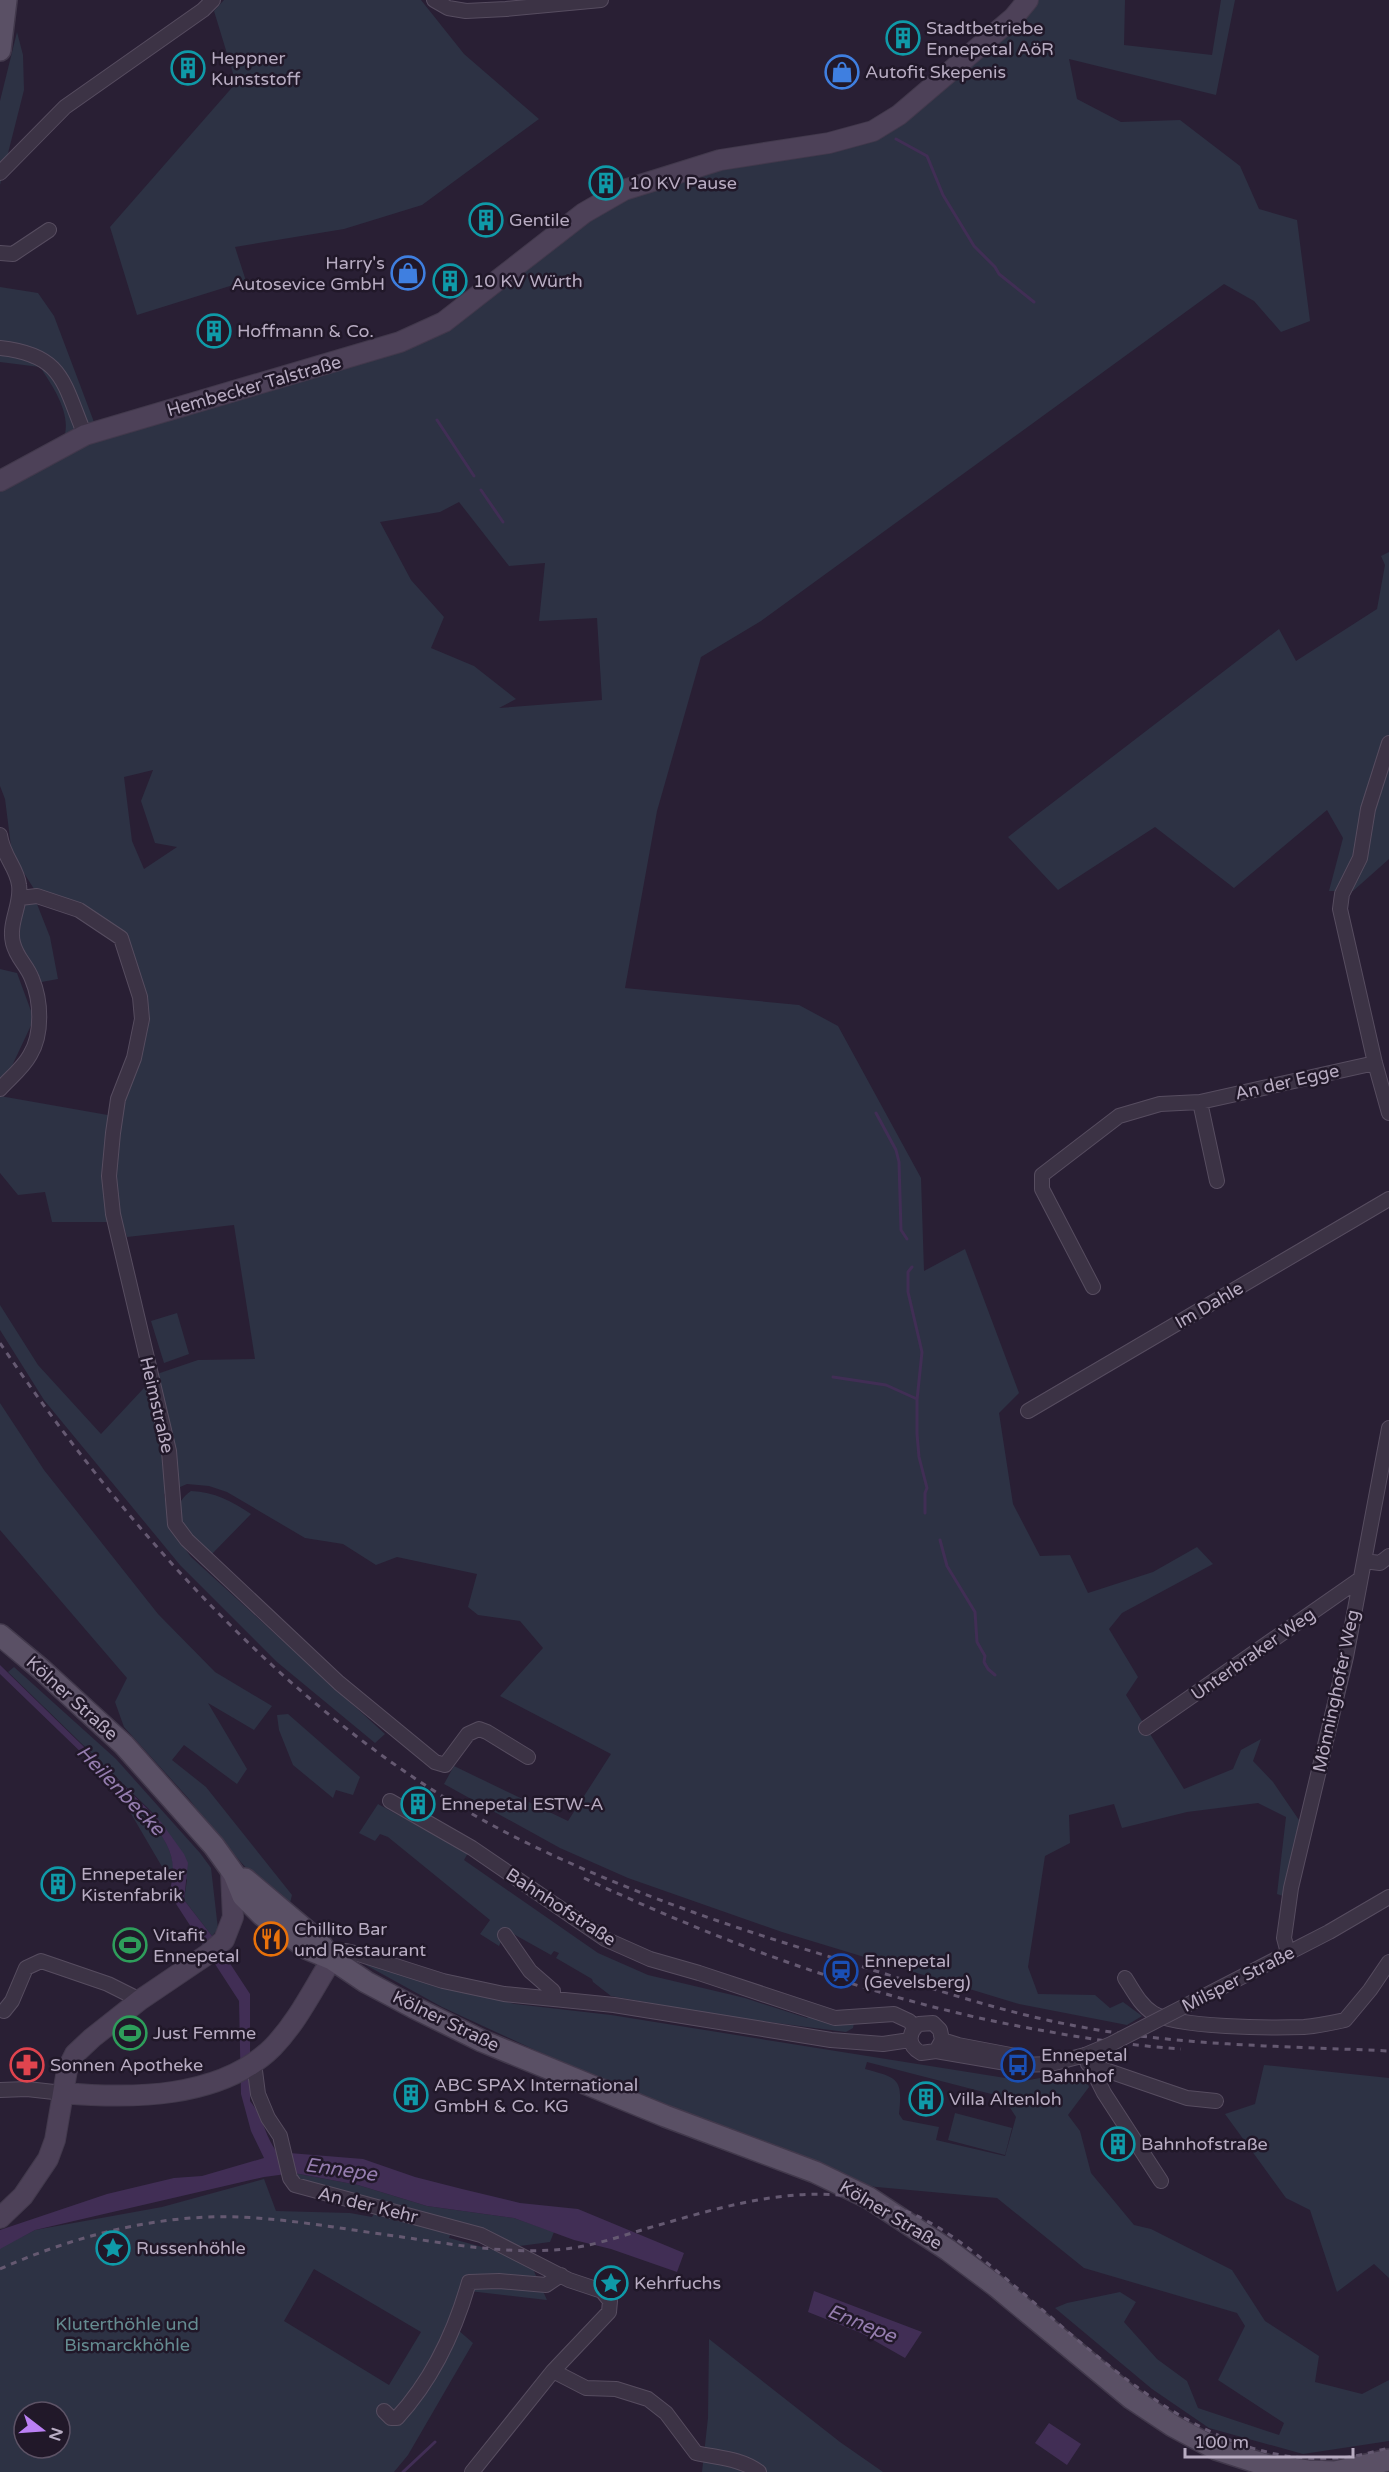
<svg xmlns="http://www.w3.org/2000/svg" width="1389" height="2472" font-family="'Varela Round',sans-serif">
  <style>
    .green { fill: #2d3244; fill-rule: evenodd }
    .water { fill: #412e55 }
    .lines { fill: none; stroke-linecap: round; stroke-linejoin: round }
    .stream { stroke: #412e55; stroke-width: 3 }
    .street-casing { stroke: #574d60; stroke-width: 16 }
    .secondary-casing { stroke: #42394c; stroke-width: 22 }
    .primary-casing { stroke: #42394c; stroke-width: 24 }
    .street { stroke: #3c3345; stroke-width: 14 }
    .secondary { stroke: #4d4158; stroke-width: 20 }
    .primary { stroke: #5a5065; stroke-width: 21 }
    .rail { stroke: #655971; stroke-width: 3; stroke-dasharray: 6 6; stroke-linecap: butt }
    .street-bridge-casing { stroke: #574d60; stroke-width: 16; stroke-linecap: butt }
    .street-bridge { stroke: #3c3345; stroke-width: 14 }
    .labels { text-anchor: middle; stroke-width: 5; stroke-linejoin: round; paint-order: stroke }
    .poi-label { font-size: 18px; fill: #b8acc2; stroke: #211829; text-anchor: start }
    .street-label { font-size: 18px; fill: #b8acc2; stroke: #211829 }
    .park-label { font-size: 18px; fill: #658c91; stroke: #211829 }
    .water-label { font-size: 20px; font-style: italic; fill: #957daf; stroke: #211829 }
  </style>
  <rect width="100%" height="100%" fill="#291f34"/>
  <path class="green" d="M 224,0 L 421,0 L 464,54 L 539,119 L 422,205 L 344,229 L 235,247 L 246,281 L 137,315 L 110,227 L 236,83 L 214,11 Z
    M 1035,0 L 1125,0 L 1124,45 L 1212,55 L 1221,0 L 1235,0 L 1216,95 L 1069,59 L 1077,99 L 1121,122 L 1180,120 L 1240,166 L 1259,209 L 1297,220 L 1310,321 L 1281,332 L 1254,301 L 1224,284 L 761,621 L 701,657 L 657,811 L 625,988 L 799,1005 L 838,1026 L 921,1178 L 924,1271 L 965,1249 L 1019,1393 L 999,1413 L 1013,1504 L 1040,1556 L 1070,1555 L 1088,1593 L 1153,1572 L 1197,1547 L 1213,1564 L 1122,1613 L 1109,1629 L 1138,1677 L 1126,1695 L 1184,1789 L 1233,1769 L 1241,1750 L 1261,1739 L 1253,1761 L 1273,1782 L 1301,1823 L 1289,1898 L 1277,1894 L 1286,1817 L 1258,1803 L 1187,1812 L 1122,1828 L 1114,1804 L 1069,1815 L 1070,1843 L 1045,1856 L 1028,1967 L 1038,1994 L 1095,1995 L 1110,2008 L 1123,2002 L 1142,2016 L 1127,2025 L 1019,2004 L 782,1932 L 628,1878 L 560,1848 L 444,1784 L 454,1766 L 568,1821 L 611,1754 L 500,1696 L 543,1648 L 520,1621 L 478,1615 L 468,1607 L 477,1574 L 397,1557 L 376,1565 L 343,1544 L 305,1538 L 227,1492 L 209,1486 L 187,1484 L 164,1494 L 171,1529 L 191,1557 L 385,1734 L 375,1743 L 277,1662 L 180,1565 L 44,1400 L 0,1330 L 0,1305 L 38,1365 L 101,1434 L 157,1374 L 198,1360 L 255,1359 L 234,1225 L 127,1237 L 122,1222 L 52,1222 L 45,1192 L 18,1195 L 0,1173 L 0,1096 L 119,1117 L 138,1060 L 146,1019 L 123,935 L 69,901 L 34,889 L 12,854 L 5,799 L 0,786 L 0,487 L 93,441 L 418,345 L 440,331 L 600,210 L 637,192 L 739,163 L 856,146 L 877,138 ZM 459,502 L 509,566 L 545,563 L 539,621 L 597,618 L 602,700 L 499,708 L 516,699 L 474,666 L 431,648 L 444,617 L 411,580 L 380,522 L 440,512 ZM 153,770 L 141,801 L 155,843 L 177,847 L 144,869 L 132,841 L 124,777 Z
    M 17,32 L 23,55 L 24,90 L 0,185 L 0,101 Z
    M 0,287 L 38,293 L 54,316 L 94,422 L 65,434 C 70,411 52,385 40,367 L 0,362 Z
    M 1389,552 L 1389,859 L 1353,891 L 1329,891 L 1343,838 L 1327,810 L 1234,888 L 1155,827 L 1058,890 L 1008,837 L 1279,629 L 1296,661 L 1377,609 L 1385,565 L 1381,556 Z
    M 35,899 L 50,937 L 58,979 L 36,983 C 31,973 22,960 20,949 C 15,932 16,905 35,899 Z
    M 0,969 L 17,973 L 34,1019 L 11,1068 L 0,1081 Z
    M 177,1313 L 189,1354 L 164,1363 L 151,1321 Z
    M 0,1403 L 44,1470 L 158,1614 L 215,1672 L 272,1706 L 254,1730 L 208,1703 L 247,1769 L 237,1784 L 184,1745 L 172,1760 L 206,1787 L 292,1895 L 289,1907 L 256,1879 L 214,1832 L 189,1799 L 124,1727 L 115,1702 L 127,1678 L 0,1530 Z
    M 191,1491 C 215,1492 231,1501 251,1514 L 210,1556 C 195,1539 161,1511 191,1491 Z
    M 14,1667 L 116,1759 L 200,1853 L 211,1868 L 218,1929 L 212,1936 L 184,1900 L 187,1880 L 153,1813 L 8,1672 Z
    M 288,1714 L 360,1777 L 353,1795 L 336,1790 L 333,1798 L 293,1765 L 279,1730 L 277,1715 Z
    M 128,1799 C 150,1819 172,1840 174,1871 L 168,1877 L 123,1800 Z
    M 378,1804 L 468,1853 L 464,1860 L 598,1953 L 648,1975 L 745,1998 L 807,2018 L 809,2016 L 854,2023 L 853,2028 L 846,2032 L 728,2017 L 611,1996 L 593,1982 L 592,1979 L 556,1958 L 559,1953 L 554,1951 L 551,1955 L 506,1930 L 499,1946 L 480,1934 L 490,1920 L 388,1837 L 380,1834 L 375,1841 L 359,1833 Z
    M 364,1964 L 515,2004 L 611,2015 L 1024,2081 L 1082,2070 L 1089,2087 L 1068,2115 L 1080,2131 L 1091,2173 L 1134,2225 L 1151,2229 L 1232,2270 L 1265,2321 L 1319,2356 L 1315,2382 L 1362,2394 L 1389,2380 L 1389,2441 L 1303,2454 L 1209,2428 L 1152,2389 L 1055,2308 L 1067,2303 L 1120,2292 L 1136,2302 L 1124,2322 L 1157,2359 L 1187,2381 L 1198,2408 L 1279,2435 L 1284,2423 L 1218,2380 L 1245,2326 L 1237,2313 L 1084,2268 L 997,2198 L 866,2186 L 827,2168 L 717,2124 L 608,2084 L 442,2007 ZM 867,2062 L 1003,2097 L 1016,2117 L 1005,2156 L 936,2140 L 939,2127 L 903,2120 L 899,2114 C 903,2078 898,2078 865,2069 Z
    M 1264,2065 L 1389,2078 L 1389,2278 L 1374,2264 L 1337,2292 L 1310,2210 L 1286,2198 L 1225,2114 L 1255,2104 Z
    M 955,2113 L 1012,2128 L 1005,2155 L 948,2140 Z
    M 294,2173 L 358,2185 L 427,2206 L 514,2218 L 554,2232 L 550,2242 L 512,2247 L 479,2227 L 454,2224 L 449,2238 L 497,2251 L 533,2269 L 547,2300 L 469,2291 L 458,2330 L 473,2343 L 408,2455 L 394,2472 L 0,2472 L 0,2248 L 35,2230 L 162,2207 L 264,2179 L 276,2211 L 350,2213 L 372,2217 L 379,2206 L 302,2185 ZM 314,2269 L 421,2332 L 389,2385 L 284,2321 ZM 24,2412 L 60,2412 L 60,2448 L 24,2448 Z
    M 709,2339 L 840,2442 L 883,2472 L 702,2472 L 708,2418 Z"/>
  <path class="water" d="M 0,1665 L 161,1822 L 184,1854 L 188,1863 L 184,1900 L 212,1936 L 250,1994 L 250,2101 C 263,2116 265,2137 277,2152 L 363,2159 L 415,2177 L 462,2189 L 520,2203 L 578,2209 L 684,2253 L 677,2272 L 611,2249 L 574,2240 L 514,2218 L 427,2206 L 358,2185 L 294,2173 L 264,2177 L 35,2230 L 0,2249 L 0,2230 L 107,2194 L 174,2178 L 202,2176 L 264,2158 L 251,2131 L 241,2094 L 239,2001 L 169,1893 C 179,1860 169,1844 148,1817 L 0,1674 Z
    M 814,2291 L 922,2332 L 905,2358 L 861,2333 L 808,2312 Z
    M 1049,2423 L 1081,2444 L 1067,2465 L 1035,2443 Z"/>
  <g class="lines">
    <path class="stream" d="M 896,139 L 927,156 L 943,195 L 974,246 L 995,267 L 999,274 L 1034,302
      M 437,420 L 474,476
      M 481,490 L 503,522
      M 876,1113 L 896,1150 L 899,1162 L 901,1230 L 907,1239
      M 912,1267 L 908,1272 L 908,1292 L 922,1352 L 917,1400 L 917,1434 L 919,1457 L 927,1488 L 925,1493 L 925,1513
      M 833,1377 L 886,1385 L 917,1399
      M 940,1540 L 947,1566 L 975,1612 L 977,1642 L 985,1656 L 984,1662 L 988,1669 L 995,1675
      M 403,2472 L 435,2442"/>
    <g class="street-casing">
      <path id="street" d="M 434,0 L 448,8 L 466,11 L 506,9 L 601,0
        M 0,173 L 65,107 L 203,10 L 213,0
        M 0,253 L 13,254 L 49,230
        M 0,348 C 64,355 63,383 85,435
        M 1389,743 L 1368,809 L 1360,858 L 1342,894 L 1340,909 L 1375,1063 L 1389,1113
        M 0,835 C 3,857 17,867 19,885 C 22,904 8,923 13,943 C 17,959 27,965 32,979 C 41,1000 43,1034 30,1055 C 23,1068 10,1078 0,1089
        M 20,898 L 37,896 L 79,910 L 121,938 L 140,997 L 142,1019 L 134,1058 L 118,1099 L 113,1133 L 109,1176 L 113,1214 L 169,1451 L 175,1524 L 187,1540 L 339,1683 L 435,1762 L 445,1765 L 468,1734 L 479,1729 L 487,1732 L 528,1757
        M 1200,1102 L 1217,1181
        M 1093,1287 L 1042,1189 L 1042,1175 L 1119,1116 L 1160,1104 L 1200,1102 L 1375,1063
        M 1028,1411 L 1389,1199
        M 1364,1561 L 1380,1563 L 1389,1556
        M 1146,1728 L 1360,1579
        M 390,1801 L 472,1848 L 605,1939 L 650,1959 L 699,1973 L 835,2018 L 894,2014 L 909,2021 L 915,2027
        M 505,1935 L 530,1971 L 553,1991 L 553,1998
        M 1288,1953 L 1284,1938 L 1291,1888 L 1346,1657 L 1389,1428
        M 332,1959 L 346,1951 L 355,1953 L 443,1981 L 504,1994 L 614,2005 L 831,2040 L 883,2044 L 910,2040
        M 1125,1978 C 1133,1990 1140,2005 1153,2013 C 1177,2028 1273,2028 1304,2027 C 1318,2026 1331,2023 1345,2020 L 1370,1990 L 1389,1962
        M 1185,2006 L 1329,1932 L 1389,1897
        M 4,2011 L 12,2001 L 26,1968 L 41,1961 L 108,1984 L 140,2000
        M 942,2040 L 958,2045 L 1016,2056
        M 936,2051 L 942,2040 L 940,2030 L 933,2023 L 919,2024 C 907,2033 908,2046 921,2053 L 936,2051 L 1018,2065 L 1051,2064 L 1085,2055 L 1104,2093 L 1161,2181
        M 254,2063 L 258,2094 L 268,2118 L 280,2136 L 290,2178 L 295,2185 L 481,2235 L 569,2280 L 602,2291 L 610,2301 L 609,2312 L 553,2371 L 472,2472
        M 1088,2064 L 1187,2098 L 1216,2101
        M 0,2090 L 27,2089 L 63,2093
        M 553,2371 L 586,2388 L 616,2389 L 648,2399 L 666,2413 L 696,2453 C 718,2458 740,2458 759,2472
        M 384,2411 L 391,2418 L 397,2418 C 432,2380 455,2331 469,2282 L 499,2281 L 546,2285 L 561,2275"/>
    </g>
    <g class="secondary-casing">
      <path id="secondary" d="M 0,481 L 85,435 L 400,342 L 444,322 L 584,213 L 624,190 L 720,160 L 829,143 L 873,131 L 899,115 L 1014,17 L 1028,0
        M 63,2093 C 131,2099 221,2099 273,2047 C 298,2021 313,1989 332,1959
        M 0,2218 L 23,2196 L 48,2159 L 55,2140 L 67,2070 L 75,2054 L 92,2038 L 140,2000 L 208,1954 L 224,1940 L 233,1917 L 231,1873"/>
    </g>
    <g class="primary-casing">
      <path id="primary" d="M 0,50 L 6,0
        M 0,1635 L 42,1670 L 124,1745 L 214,1846 L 234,1874 L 243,1896 L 262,1915 L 308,1949 L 332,1959 L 366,1982 L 413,2007 L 482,2041 L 665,2116 L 815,2172 L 869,2198 L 948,2250 L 996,2286 L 1131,2398 L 1173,2426 L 1216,2449 L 1269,2466 L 1308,2471 L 1335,2472 L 1389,2460
        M 245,1879 L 315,1938 L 323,1947"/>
    </g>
    <use href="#street" class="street"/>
    <use href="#secondary" class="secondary"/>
    <use href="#primary" class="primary"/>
    <path class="rail" d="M 0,1343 C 129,1533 300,1726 507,1833 C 609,1885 718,1923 827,1956 C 908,1980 988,2009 1071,2025 C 1176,2046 1283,2046 1389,2051
      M 584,1878 C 732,1947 884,2003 1045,2031 C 1090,2039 1135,2046 1181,2049
      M 0,2269 C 74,2236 158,2214 239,2217 C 291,2219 343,2229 395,2236 C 451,2244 508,2255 565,2249 C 592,2246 619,2237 645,2229 C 722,2207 806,2179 886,2204 C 936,2219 972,2250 1011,2283 C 1103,2360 1208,2468 1338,2458 C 1355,2457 1372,2452 1389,2448"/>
    <g class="street-bridge-casing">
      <path id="street-bridge" d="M 1085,2055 L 1111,2044 L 1185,2006"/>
    </g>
    <use href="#street-bridge" class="street-bridge"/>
  </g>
  <defs>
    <g id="building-ring" transform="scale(1.725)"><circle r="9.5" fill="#211829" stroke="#0f9aa8" stroke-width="1.5"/><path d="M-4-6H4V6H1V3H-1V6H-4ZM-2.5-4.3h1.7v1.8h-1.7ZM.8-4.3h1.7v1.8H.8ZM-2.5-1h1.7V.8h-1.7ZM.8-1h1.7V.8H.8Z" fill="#0f9aa8"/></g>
    <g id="shop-ring" transform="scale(1.725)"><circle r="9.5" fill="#211829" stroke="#3f7fe0" stroke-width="1.5"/><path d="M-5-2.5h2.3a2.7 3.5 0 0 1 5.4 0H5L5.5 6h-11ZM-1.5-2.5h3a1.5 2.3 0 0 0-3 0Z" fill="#3f7fe0"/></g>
    <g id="restaurant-ring" transform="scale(1.725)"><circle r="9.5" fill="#211829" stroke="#e8710a" stroke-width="1.5"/><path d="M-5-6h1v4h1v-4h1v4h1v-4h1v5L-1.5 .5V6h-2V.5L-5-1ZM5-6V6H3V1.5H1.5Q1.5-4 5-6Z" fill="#e8710a"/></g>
    <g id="stadium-ring" transform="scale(1.725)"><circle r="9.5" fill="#211829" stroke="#2e9e5b" stroke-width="1.5"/><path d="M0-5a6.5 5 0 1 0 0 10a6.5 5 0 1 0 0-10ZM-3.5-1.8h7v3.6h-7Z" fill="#2e9e5b"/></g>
    <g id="station-ring" transform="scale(1.725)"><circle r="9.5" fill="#211829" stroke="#1a4fb4" stroke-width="1.5"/><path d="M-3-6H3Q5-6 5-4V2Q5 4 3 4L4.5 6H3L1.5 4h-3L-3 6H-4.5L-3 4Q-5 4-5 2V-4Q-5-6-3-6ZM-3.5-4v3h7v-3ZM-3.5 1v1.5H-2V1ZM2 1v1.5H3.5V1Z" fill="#1a4fb4"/></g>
    <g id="pharmacy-ring" transform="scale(1.725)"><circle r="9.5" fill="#211829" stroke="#e0444e" stroke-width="1.5"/><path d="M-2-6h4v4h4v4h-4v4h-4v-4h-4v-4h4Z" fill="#e0444e"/></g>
    <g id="bus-ring" transform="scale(1.725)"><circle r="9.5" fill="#211829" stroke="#1a4fb4" stroke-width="1.5"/><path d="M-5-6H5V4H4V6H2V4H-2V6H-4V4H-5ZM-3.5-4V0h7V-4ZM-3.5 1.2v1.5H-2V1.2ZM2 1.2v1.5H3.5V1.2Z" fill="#1a4fb4"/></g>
    <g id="sight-ring" transform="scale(1.725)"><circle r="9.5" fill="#211829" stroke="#0f9aa8" stroke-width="1.5"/><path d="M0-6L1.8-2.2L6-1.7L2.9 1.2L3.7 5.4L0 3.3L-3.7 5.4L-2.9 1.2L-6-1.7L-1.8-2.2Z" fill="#0f9aa8"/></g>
  </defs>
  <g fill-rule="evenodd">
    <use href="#building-ring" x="903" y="38"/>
    <use href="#building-ring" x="188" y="68"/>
    <use href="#shop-ring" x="842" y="72"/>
    <use href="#building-ring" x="606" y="183"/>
    <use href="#building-ring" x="486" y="220"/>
    <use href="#shop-ring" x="408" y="273"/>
    <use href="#building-ring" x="450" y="281"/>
    <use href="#building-ring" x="214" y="331"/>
    <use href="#building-ring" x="418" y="1804"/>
    <use href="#building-ring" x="58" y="1884"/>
    <use href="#restaurant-ring" x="271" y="1939"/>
    <use href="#stadium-ring" x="130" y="1945"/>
    <use href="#station-ring" x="841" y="1971"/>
    <use href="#stadium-ring" x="130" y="2033"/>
    <use href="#pharmacy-ring" x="27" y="2065"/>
    <use href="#bus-ring" x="1018" y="2065"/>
    <use href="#building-ring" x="411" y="2095"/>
    <use href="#building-ring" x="926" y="2099"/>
    <use href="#building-ring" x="1118" y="2144"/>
    <use href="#sight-ring" x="113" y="2248"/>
    <use href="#sight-ring" x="611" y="2283"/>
  </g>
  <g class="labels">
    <g class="poi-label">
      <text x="926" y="34">Stadtbetriebe<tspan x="926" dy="21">Ennepetal AöR</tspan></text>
      <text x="211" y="64">Heppner<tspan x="211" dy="21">Kunststoff</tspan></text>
      <text x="865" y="78">Autofit Skepenis</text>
      <text x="629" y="189">10 KV Pause</text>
      <text x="509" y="226">Gentile</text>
      <text x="385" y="269" text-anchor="end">Harry's<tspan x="385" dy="21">Autosevice GmbH</tspan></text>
      <text x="473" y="287">10 KV Würth</text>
      <text x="237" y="337">Hoffmann &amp; Co.</text>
      <text x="441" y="1810">Ennepetal ESTW-A</text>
      <text x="81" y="1880">Ennepetaler<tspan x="81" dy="21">Kistenfabrik</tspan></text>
      <text x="294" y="1935">Chillito Bar<tspan x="294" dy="21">und Restaurant</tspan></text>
      <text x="153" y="1941">Vitafit<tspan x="153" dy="21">Ennepetal</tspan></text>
      <text x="864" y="1967">Ennepetal<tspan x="864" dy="21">(Gevelsberg)</tspan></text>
      <text x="153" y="2039">Just Femme</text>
      <text x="1041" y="2061">Ennepetal<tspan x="1041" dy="21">Bahnhof</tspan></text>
      <text x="50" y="2071">Sonnen Apotheke</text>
      <text x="434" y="2091">ABC SPAX International<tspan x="434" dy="21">GmbH &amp; Co. KG</tspan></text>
      <text x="949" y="2105">Villa Altenloh</text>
      <text x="1141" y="2150">Bahnhofstraße</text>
      <text x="136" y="2254">Russenhöhle</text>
      <text x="634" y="2289">Kehrfuchs</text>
    </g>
    <g class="street-label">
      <text transform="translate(254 386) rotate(-16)" y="6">Hembecker Talstraße</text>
      <text transform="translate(1287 1082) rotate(-13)" y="6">An der Egge</text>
      <text transform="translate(1209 1305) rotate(-30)" y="6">Im Dahle</text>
      <text transform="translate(157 1405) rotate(77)" y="6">Heimstraße</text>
      <text transform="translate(1253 1654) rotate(-35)" y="6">Unterbraker Weg</text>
      <text transform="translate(1336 1691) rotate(-78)" y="6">Mönninghofer Weg</text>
      <text transform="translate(72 1698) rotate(42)" y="6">Kölner Straße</text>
      <text transform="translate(561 1907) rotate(33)" y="6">Bahnhofstraße</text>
      <text transform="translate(1238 1979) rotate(-27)" y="6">Milsper Straße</text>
      <text transform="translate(446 2021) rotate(26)" y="6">Kölner Straße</text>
      <text transform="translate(368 2205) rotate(14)" y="6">An der Kehr</text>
      <text transform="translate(891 2215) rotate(31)" y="6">Kölner Straße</text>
    </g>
    <g class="park-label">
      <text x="127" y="2330">Kluterthöhle und<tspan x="127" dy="21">Bismarckhöhle</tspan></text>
    </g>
    <g class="water-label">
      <text transform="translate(121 1790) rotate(46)" y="7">Heilenbecke</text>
      <text transform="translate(341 2169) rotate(8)" y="7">Ennepe</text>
      <text transform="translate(862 2323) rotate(22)" y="7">Ennepe</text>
    </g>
  </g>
  <g transform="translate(42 2430) rotate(107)"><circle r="28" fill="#211829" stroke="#5d5366" stroke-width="1.5"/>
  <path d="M0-4.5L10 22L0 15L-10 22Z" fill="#bb80f4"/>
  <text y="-9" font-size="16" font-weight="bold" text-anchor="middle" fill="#b8acc2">N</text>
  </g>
  <path d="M1185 2448v9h168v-9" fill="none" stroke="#b8acc2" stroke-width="3"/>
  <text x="1194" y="2448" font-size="18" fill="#b8acc2" stroke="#211829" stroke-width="4.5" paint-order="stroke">100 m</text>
</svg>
